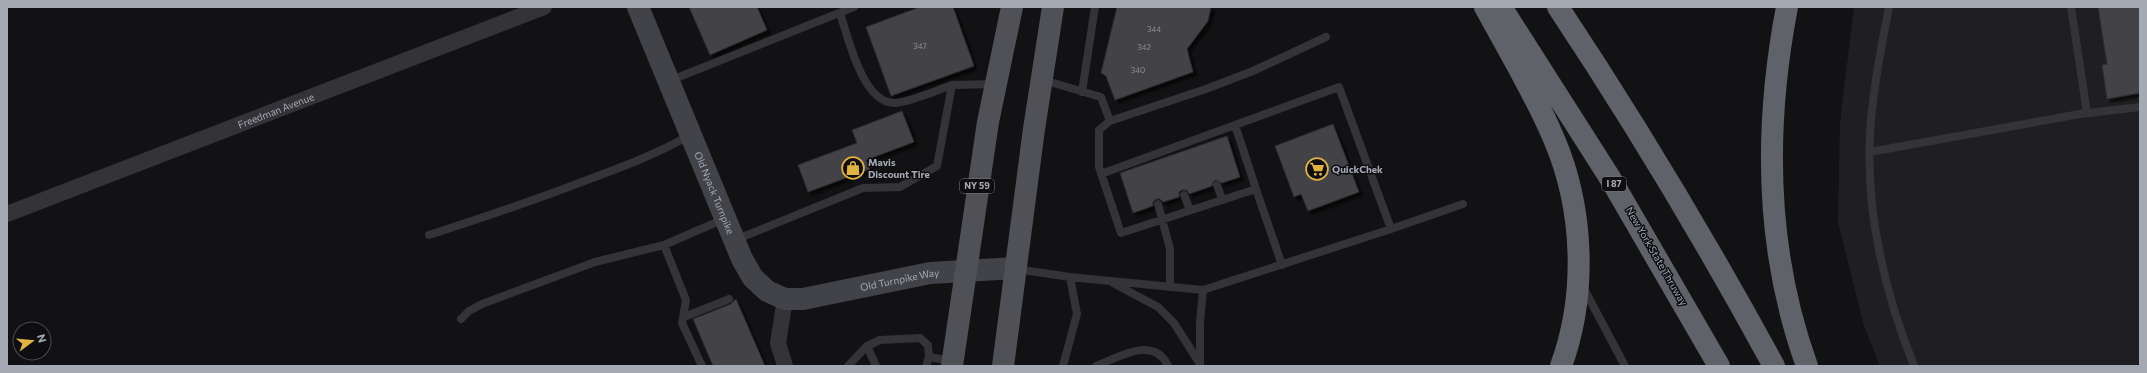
<svg xmlns="http://www.w3.org/2000/svg" width="2147" height="373" font-family="Commissioner,sans-serif">
  <style>
    .built { fill: #1f1f21 }
    .building { fill: #424247; stroke: #2d2d30; filter: url(#shadow) }
    .lines { fill: none; stroke-linecap: round; stroke-linejoin: round }
    .lane { stroke: #343438; stroke-width: 8 }
    .street { stroke: #343438; stroke-width: 16 }
    .secondary { stroke: #424348; stroke-width: 22 }
    .primary { stroke: #505157; stroke-width: 22 }
    .highway { stroke: #606269; stroke-width: 22 }
    .labels { text-anchor: middle; stroke-width: 3; stroke-linejoin: round; paint-order: stroke }
    .number-label { font-size: 8px; fill: #8c8f98 }
    .shield { fill: #0e0d0f; stroke: #787a82; stroke-width: 1 }
    .shield-label { font-size: 9px; font-weight: bold; fill: #a5a9b3 }
    .street-label { font-size: 10px; fill: #a5a9b3; stroke: #0e0d0f }
    .poi-label { font-size: 10px; font-weight: bold; fill: #a5a9b3; stroke: #0e0d0f; text-anchor: start }
  </style>
  <defs>
    <filter id="shadow"><feDropShadow dx="3.5" dy="3.5" stdDeviation="1" flood-color="#0009"/></filter>
  </defs>
  <rect width="100%" height="100%" fill="#121214"/>
  <path class="built" d="M 1854,7 L 2140,7 L 2140,366 L 1880,366 L 1864,326 L 1838,223 L 1840,122 Z"/>
  <path class="building" d="M 689,7 L 757,7 L 767,30 L 710,55 Z
    M 920,7 L 953,7 L 974,66 L 891,96 L 866,27 Z
    M 1117,7 L 1211,7 L 1208,21 L 1187,49 L 1193,72 L 1115,100 L 1106,76 L 1101,73 Z
    M 2098,7 L 2140,7 L 2140,93 L 2107,99 L 2102,65 L 2107,64 Z
    M 902,111 L 914,142 L 866,160 L 870,169 L 808,192 L 798,165 L 857,143 L 852,130 Z
    M 1333,124 L 1359,192 L 1308,211 L 1301,194 L 1294,197 L 1275,146 Z
    M 1227,136 L 1240,177 L 1222,183 L 1216,180 L 1213,182 L 1212,186 L 1189,194 L 1187,190 L 1182,190 L 1179,192 L 1179,197 L 1163,202 L 1160,199 L 1156,199 L 1153,202 L 1153,206 L 1133,213 L 1120,173 Z
    M 736,299 L 765,366 L 713,366 L 693,319 L 731,304 Z"/>
  <g class="lines">
    <path class="lane" d="M 1889,7 C 1881,50 1872,92 1870,136 C 1866,215 1885,293 1914,366
      M 2071,7 L 2087,113
      M 840,13 C 848,37 862,102 894,103 C 908,103 938,90 952,85
      M 1043,80 L 1101,97 L 1110,121
      M 669,81 L 854,7
      M 1082,92 L 1095,7
      M 1235,125 L 1256,189
      M 1870,152 L 2080,114 L 2140,107
      M 1217,185 L 1222,199
      M 1184,195 L 1190,210
      M 1158,204 L 1170,249 L 1170,287
      M 1391,229 L 1463,204
      M 429,235 C 482,218 535,200 587,180 C 622,167 657,154 690,135
      M 735,240 L 863,188 L 900,187 L 937,166 L 952,85 L 995,84
      M 664,245 L 686,300 L 682,323 L 702,366
      M 1282,265 L 1256,189 L 1121,233 L 1099,167 L 1099,130 L 1110,121 L 1206,89 L 1253,71 L 1326,37
      M 1016,269 L 1070,277 L 1203,290 L 1391,229 L 1339,87 L 1101,174
      M 1113,283 L 1158,307 L 1174,323 L 1200,364
      M 1583,287 L 1625,366
      M 684,317 L 729,299
      M 461,319 L 469,311 L 482,304 L 595,262 L 664,245 L 724,219
      M 867,346 L 876,366
      M 1200,363 L 1200,322 L 1203,290
      M 848,366 L 867,346 L 880,340 L 920,338 L 928,345 L 929,357 L 952,361
      M 926,366 L 929,357
      M 1063,366 L 1077,314 L 1070,277
      M 1096,366 C 1119,357 1154,335 1168,366"/>
    <g class="street">
      <path id="s1" d="M 7,214 L 544,7"/>
      <path d="M 785,299 L 778,343 L 785,366"/>
    </g>
    <path class="secondary" id="s2" d="M 638,7 L 742,259 L 753,278 L 767,291 L 785,299 L 803,299 L 930,273 L 1016,268"/>
    <path class="primary" d="M 952,366 L 988,122 L 1012,7
      M 1003,366 L 1034,129 L 1053,7"/>
    <path class="highway" d="M 1485,7 C 1509,51 1535,94 1554,139 C 1584,209 1587,295 1561,366
      M 1501,7 L 1610,178 L 1719,366
      M 1558,7 C 1635,123 1707,243 1774,366
      M 1787,7 C 1764,127 1765,250 1807,366"/>
  </g>
  <defs>
    <g id="shop-ring" transform="scale(1.15)"><circle r="9.5" fill="#0e0d0f" stroke="#e0b33e" stroke-width="1.5"/><path d="M-5-2.5h2.3a2.7 3.5 0 0 1 5.4 0H5L5.5 6h-11ZM-1.5-2.5h3a1.5 2.3 0 0 0-3 0Z" fill="#e0b33e"/></g>
    <g id="supermarket-ring" transform="scale(1.15)"><circle r="9.5" fill="#0e0d0f" stroke="#e0b33e" stroke-width="1.5"/><path d="M-6-5.5h2.5l.6 2H6L4.5 2H-2.5L-4.4-4H-6ZM-1.5 3.2a1.3 1.3 0 1 0 .1 0ZM3 3.2a1.3 1.3 0 1 0 .1 0Z" fill="#e0b33e"/></g>
  </defs>
  <g fill-rule="evenodd">
    <use href="#shop-ring" x="853" y="168"/>
    <use href="#supermarket-ring" x="1317" y="169"/>
  </g>
  <g class="labels">
    <g class="number-label">
      <text x="1154" y="32">344</text>
      <text x="920" y="49">347</text>
      <text x="1144" y="50">342</text>
      <text x="1138" y="73">340</text>
    </g>
    <g class="shield">
      <rect x="1602" y="177" width="24" height="14" rx="3"/>
      <rect x="960" y="179" width="34" height="14" rx="3"/>
    </g>
    <g class="shield-label">
      <text x="1614" y="187">I 87</text>
      <text x="977" y="189">NY 59</text>
    </g>
    <g class="street-label">
      <text dy="4" stroke="none"><textPath href="#s1" startOffset="288">Freedman Avenue</textPath></text>
      <text dy="4" stroke="none"><textPath href="#s2" startOffset="201">Old Nyack Turnpike</textPath></text>
      <text transform="translate(1657 256) rotate(60)" y="4">New York State Thruway</text>
      <text dy="4" stroke="none"><textPath href="#s2" startOffset="450">Old Turnpike Way</textPath></text>
    </g>
    <g class="poi-label">
      <text x="868" y="166">Mavis<tspan x="868" dy="12">Discount Tire</tspan></text>
      <text x="1332" y="173">QuickChek</text>
    </g>
  </g>
  <rect width="2147" height="373" fill="none" stroke="#a5a9b3" stroke-width="16"/>
  <g transform="translate(32 341) rotate(74)"><circle r="19" fill="#0e0d0f" stroke="#4a4b51"/>
  <path d="M0-3L7 15L0 10L-7 15Z" fill="#e0b33e"/>
  <text y="-6" font-size="11" font-weight="bold" text-anchor="middle" fill="#a5a9b3">N</text>
  </g>
</svg>
